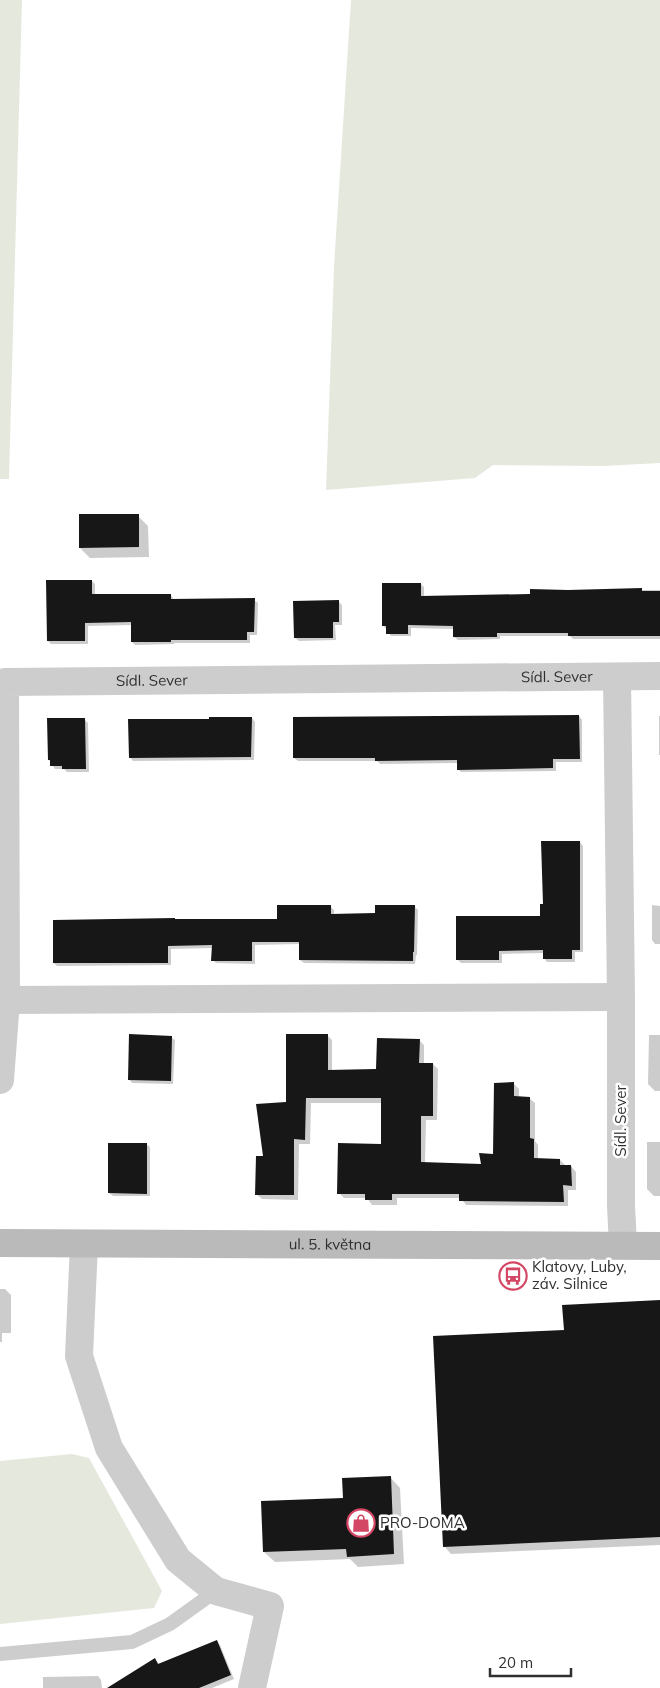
<svg xmlns="http://www.w3.org/2000/svg" width="660" height="1688" font-family="Mulish,sans-serif">
  <style>
    .green { fill: #e5e9dd }
    .shadow { fill: #0003 }
    .building { fill: #171717 }
    .lines { fill: none; stroke-linecap: round; stroke-linejoin: round }
    .lane { stroke: #cdcdcd; stroke-width: 14 }
    .street { stroke: #cdcdcd; stroke-width: 28 }
    .secondary { stroke: #bababa; stroke-width: 28 }
    .labels { text-anchor: middle; stroke-width: 5; stroke-linejoin: round; paint-order: stroke }
    .street-label { font-size: 15px; fill: #303030; stroke: #fff }
    .poi-label { font-size: 15px; fill: #303030; stroke: #fff; text-anchor: start }
  </style>
  <rect width="100%" height="100%" fill="#fff"/>
  <path class="green" d="M 0,0 L 22,0 L 9,479 L 0,479 Z
    M 351,0 L 660,0 L 660,463 L 603,466 L 493,465 L 475,478 L 326,490 L 334,267 Z
    M 72,1454 L 89,1458 L 162,1591 L 154,1608 L 0,1624 L 0,1461 Z"/>
  <path class="shadow" d="M 138,516 L 148,526 L 149,557 L 90,558 L 80,548 Z
    M 92,581 L 95,584 L 95,595 L 171,595 L 174,600 L 254,600 L 258,603 L 257,635 L 250,635 L 250,643 L 174,643 L 174,644 L 135,645 L 132,642 L 132,625 L 88,626 L 88,644 L 51,644 L 48,641 Z
    M 421,584 L 424,587 L 424,597 L 531,595 L 531,590 L 660,590 L 660,639 L 573,639 L 570,636 L 500,636 L 500,639 L 458,640 L 454,637 L 454,629 L 411,628 L 411,636 L 391,636 L 383,625 Z
    M 339,602 L 342,605 L 342,625 L 335,625 L 336,640 L 299,641 L 295,638 Z
    M 579,716 L 582,720 L 582,762 L 556,762 L 556,771 L 461,772 L 458,769 L 458,763 L 380,764 L 377,761 L 298,761 L 294,758 Z
    M 659,716 L 660,716 L 660,755 L 659,755 Z
    M 252,718 L 255,722 L 254,760 L 133,761 L 130,757 Z
    M 85,720 L 88,723 L 89,772 L 67,772 L 64,769 L 55,769 L 49,760 Z
    M 580,842 L 583,846 L 583,952 L 575,952 L 575,962 L 547,962 L 544,958 L 544,953 L 502,954 L 502,963 L 461,963 L 457,959 L 541,918 L 544,905 Z
    M 652,905 L 660,906 L 660,944 L 655,944 L 652,940 Z
    M 414,906 L 418,910 L 417,955 L 416,955 L 415,964 L 304,963 L 300,960 L 300,944 L 255,945 L 255,964 L 216,963 L 213,960 L 213,948 L 171,949 L 171,965 L 57,966 L 54,963 L 176,920 L 279,920 L 331,907 L 334,910 L 334,915 L 376,914 Z
    M 327,1035 L 332,1040 L 332,1071 L 377,1070 L 419,1040 L 424,1045 L 424,1064 L 433,1064 L 438,1069 L 437,1120 L 426,1120 L 425,1163 L 482,1165 L 494,1155 L 514,1084 L 519,1089 L 519,1098 L 529,1098 L 535,1103 L 535,1141 L 538,1145 L 538,1160 L 560,1160 L 565,1165 L 571,1166 L 576,1172 L 576,1190 L 568,1190 L 568,1206 L 466,1205 L 461,1198 L 397,1198 L 397,1205 L 372,1205 L 367,1198 L 344,1198 L 339,1193 L 382,1145 L 383,1103 L 311,1103 L 310,1144 L 299,1144 L 298,1200 L 262,1199 L 256,1194 L 265,1157 L 287,1104 Z
    M 649,1035 L 660,1035 L 660,1091 L 655,1091 L 648,1084 Z
    M 171,1037 L 175,1040 L 173,1084 L 132,1083 L 129,1079 Z
    M 647,1142 L 660,1142 L 660,1196 L 654,1196 L 647,1189 Z
    M 146,1144 L 150,1147 L 150,1196 L 113,1196 L 109,1193 Z
    M 0,1289 L 5,1289 L 11,1295 L 11,1333 L 2,1333 L 2,1342 L 0,1342 Z
    M 660,1302 L 660,1545 L 451,1554 L 444,1546 L 565,1331 Z
    M 390,1477 L 400,1488 L 404,1564 L 358,1567 L 350,1559 L 275,1562 L 264,1552 L 345,1499 Z
    M 216,1641 L 220,1645 L 234,1679 L 212,1688 L 110,1688 L 155,1660 L 159,1664 Z
    M 98,1676 L 101,1680 L 102,1688 L 43,1688 L 43,1677 Z"/>
  <path class="building" d="M 79,514 L 139,514 L 139,547 L 79,548 Z
    M 46,580 L 92,580 L 92,594 L 171,594 L 171,599 L 255,598 L 254,632 L 247,632 L 247,640 L 171,640 L 171,642 L 131,642 L 131,622 L 85,623 L 85,641 L 47,641 Z
    M 382,583 L 421,583 L 421,596 L 530,594 L 530,589 L 568,590 L 642,588 L 642,591 L 660,591 L 660,636 L 568,636 L 568,633 L 497,633 L 497,637 L 453,637 L 453,626 L 408,625 L 408,634 L 386,634 L 386,626 L 382,626 Z
    M 339,600 L 339,622 L 333,622 L 333,638 L 294,638 L 293,601 Z
    M 579,715 L 580,759 L 553,759 L 553,768 L 457,770 L 457,760 L 375,761 L 375,758 L 293,758 L 293,717 Z
    M 209,717 L 252,717 L 251,757 L 129,758 L 128,719 L 209,719 Z
    M 47,718 L 85,718 L 86,769 L 62,769 L 62,766 L 50,766 L 50,760 L 48,760 Z
    M 541,841 L 580,841 L 580,950 L 572,950 L 572,959 L 543,959 L 543,950 L 499,951 L 499,960 L 456,960 L 456,916 L 540,916 L 540,904 L 543,904 Z
    M 277,905 L 331,905 L 331,914 L 375,913 L 375,905 L 415,905 L 414,952 L 413,952 L 413,961 L 299,960 L 299,942 L 252,942 L 252,961 L 211,961 L 212,945 L 168,946 L 168,963 L 53,963 L 53,920 L 175,918 L 175,919 L 277,919 Z
    M 129,1034 L 172,1036 L 171,1081 L 128,1080 Z
    M 286,1034 L 328,1034 L 328,1070 L 376,1069 L 377,1038 L 420,1039 L 419,1063 L 433,1063 L 433,1116 L 421,1116 L 421,1162 L 481,1164 L 479,1153 L 493,1154 L 494,1083 L 514,1082 L 514,1096 L 530,1097 L 530,1138 L 534,1139 L 534,1158 L 560,1159 L 560,1165 L 571,1165 L 572,1186 L 563,1185 L 564,1202 L 459,1201 L 459,1194 L 392,1194 L 392,1200 L 365,1200 L 365,1194 L 337,1194 L 338,1143 L 381,1144 L 381,1098 L 306,1098 L 305,1140 L 294,1139 L 294,1195 L 255,1195 L 256,1156 L 263,1156 L 256,1104 L 286,1102 Z
    M 108,1143 L 147,1143 L 147,1194 L 108,1193 Z
    M 660,1300 L 660,1537 L 443,1547 L 433,1336 L 564,1330 L 562,1305 Z
    M 391,1476 L 394,1554 L 347,1557 L 346,1549 L 263,1552 L 261,1501 L 343,1498 L 342,1478 Z
    M 217,1640 L 231,1675 L 199,1688 L 107,1688 L 155,1658 L 158,1664 Z"/>
  <g class="lines">
    <path class="lane" d="M 0,1654 L 132,1642 L 170,1624 L 216,1591"/>
    <g class="street">
      <path d="M 617,677 L 621,997 L 621,1206 L 623,1245"/>
      <path d="M 6,1000 L 621,997"/>
      <path id="s1" d="M 0,1080 L 6,1000 L 5,682 L 660,676"/>
      <path d="M 84,1244 L 79,1356 L 109,1448 L 178,1560 L 216,1591 L 270,1606 L 252,1688"/>
    </g>
    <path class="secondary" id="s2" d="M 0,1243 L 660,1246"/>
  </g>
  <defs>
    <g id="bus-ring" transform="scale(1.4375)"><circle r="9.5" fill="#fff" stroke="#d34765" stroke-width="1.5"/><path d="M-5-6H5V4H4V6H2V4H-2V6H-4V4H-5ZM-3.5-4V0h7V-4ZM-3.5 1.2v1.5H-2V1.2ZM2 1.2v1.5H3.5V1.2Z" fill="#d34765"/></g>
    <g id="shop-ring" transform="scale(1.4375)"><circle r="9.5" fill="#fff" stroke="#d34765" stroke-width="1.5"/><path d="M-5-2.5h2.3a2.7 3.5 0 0 1 5.4 0H5L5.5 6h-11ZM-1.5-2.5h3a1.5 2.3 0 0 0-3 0Z" fill="#d34765"/></g>
  </defs>
  <g fill-rule="evenodd">
    <use href="#bus-ring" x="513" y="1276"/>
    <use href="#shop-ring" x="361" y="1523"/>
  </g>
  <g class="labels">
    <g class="street-label">
      <text dy="5" stroke="none"><textPath href="#s1" startOffset="950">Sídl. Sever</textPath></text>
      <text dy="5" stroke="none"><textPath href="#s1" startOffset="545">Sídl. Sever</textPath></text>
      <text transform="translate(621 1121) rotate(-90)" y="5">Sídl. Sever</text>
      <text dy="5" stroke="none"><textPath href="#s2" startOffset="330">ul. 5. května</textPath></text>
    </g>
    <g class="poi-label">
      <text x="532" y="1272">Klatovy, Luby,<tspan x="532" dy="17">záv. Silnice</tspan></text>
      <text x="380" y="1528">PRO-DOMA</text>
    </g>
  </g>
  <path d="M490 1668v8h81v-8" fill="none" stroke="#303030" stroke-width="2.5"/>
  <text x="498" y="1668" font-size="15" fill="#303030" stroke="#ffffff" stroke-width="4" paint-order="stroke">20 m</text>
</svg>
